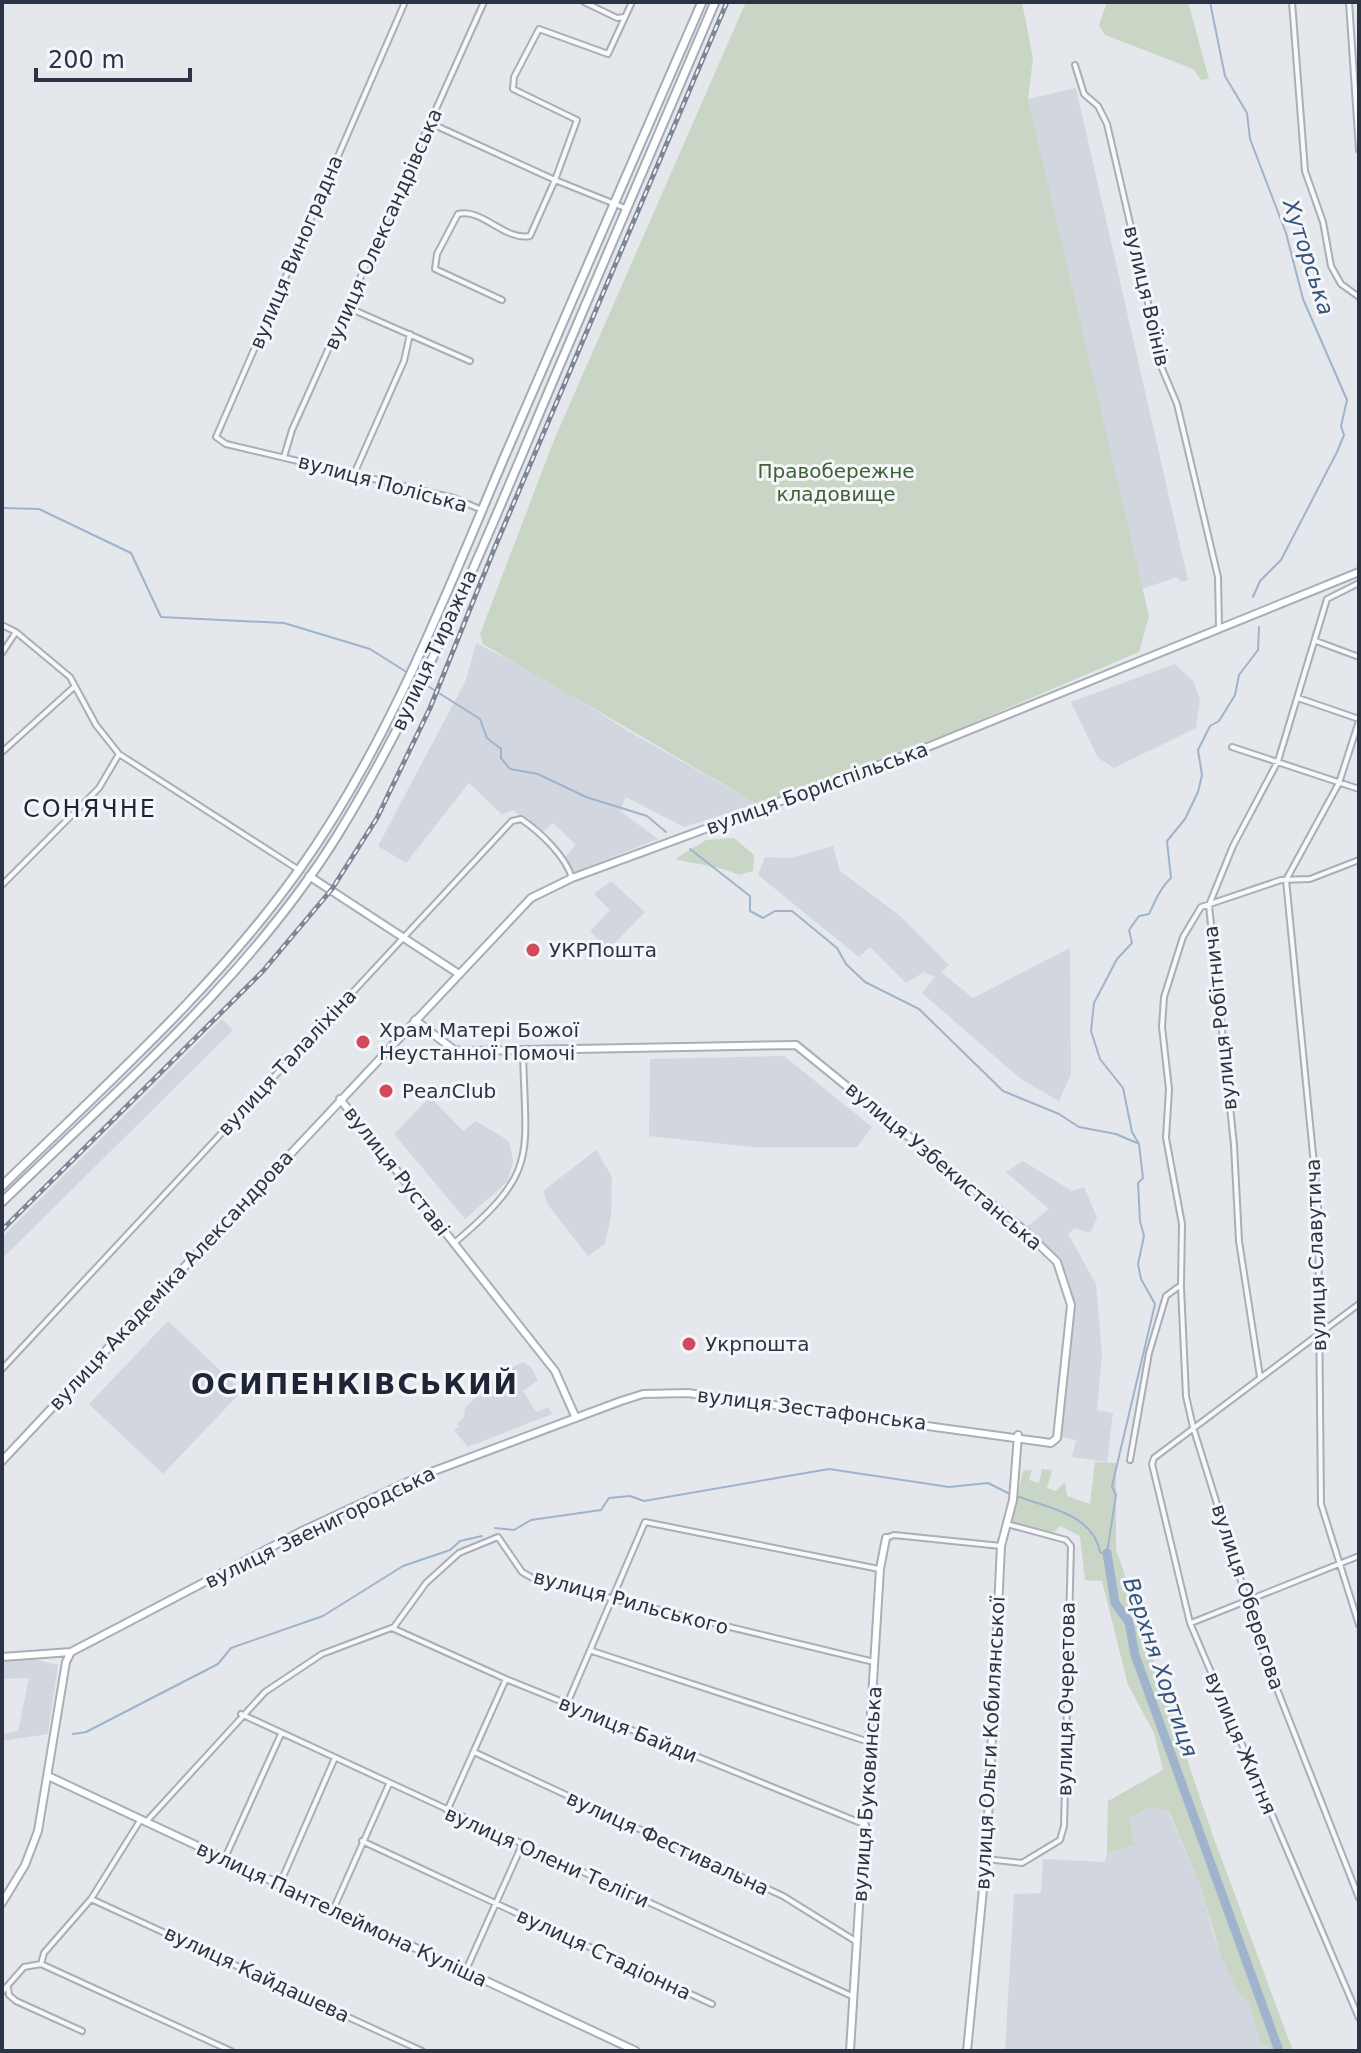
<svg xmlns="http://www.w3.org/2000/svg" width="1361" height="2053" font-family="'DejaVu Sans',sans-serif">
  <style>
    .built { fill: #d2d6de }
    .green { fill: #c9d6c5 }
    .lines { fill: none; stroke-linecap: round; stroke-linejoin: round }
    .stream { stroke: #9fb4cc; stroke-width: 2 }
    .river { stroke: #9fb4cc; stroke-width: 9 }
    .street-casing { stroke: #a9aeb7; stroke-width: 8 }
    .secondary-casing { stroke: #a9aeb7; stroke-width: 10 }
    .primary-casing { stroke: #a3abb8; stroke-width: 11 }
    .street { stroke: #f7f8fa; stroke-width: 4 }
    .secondary { stroke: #fff; stroke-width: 6 }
    .primary { stroke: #fff; stroke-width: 7 }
    .rail-casing { stroke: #7d8696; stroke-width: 5 }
    .rail { stroke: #f4f6f9; stroke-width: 2; stroke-dasharray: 6; stroke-linecap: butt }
    .poi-dot { fill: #d1495b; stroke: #f4f6f9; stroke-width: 3 }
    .labels { text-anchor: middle; stroke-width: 6; stroke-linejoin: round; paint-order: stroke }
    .street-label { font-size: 20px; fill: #2b3445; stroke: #f4f6f9 }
    .park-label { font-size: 20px; fill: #3f6138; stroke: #f4f6f9 }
    .poi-label { font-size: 20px; fill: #2b3445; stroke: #f4f6f9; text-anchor: start }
    .water-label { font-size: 22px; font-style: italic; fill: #34527a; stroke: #f4f6f9 }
    .quarter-label { font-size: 24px; letter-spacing: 2px; fill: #1d2536; stroke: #f4f6f9 }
    .district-label { font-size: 28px; font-weight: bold; letter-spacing: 2px; fill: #1d2536; stroke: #f4f6f9 }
  </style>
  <rect width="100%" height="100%" fill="#e4e7ec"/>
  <path class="built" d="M 1076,88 L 1188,580 L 1180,582 L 1178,577 L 1141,589 L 1028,99 Z
    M 476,643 L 543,677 L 628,731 L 757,804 L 684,827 L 626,797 L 620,811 L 658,839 L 574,872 L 564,858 L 576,845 L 553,823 L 542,833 L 513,810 L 502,815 L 469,783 L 406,863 L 378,846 L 466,680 Z
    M 1175,664 L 1194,682 L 1200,700 L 1196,728 L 1114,768 L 1098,758 L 1071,702 Z
    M 833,846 L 840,871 L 899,915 L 949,965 L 941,972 L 973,998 L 1070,948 L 1071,1074 L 1059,1101 L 1021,1079 L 922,993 L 935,977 L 924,972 L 906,983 L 870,947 L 859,957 L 758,875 L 765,857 L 791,858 Z
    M 611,881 L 645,912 L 608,950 L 590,931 L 610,910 L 594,894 Z
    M 222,1019 L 233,1030 L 2,1259 L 2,1237 Z
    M 784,1056 L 872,1127 L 857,1147 L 753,1147 L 649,1136 L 650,1059 Z
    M 430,1097 L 463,1131 L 476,1121 L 509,1141 L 513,1161 L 507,1182 L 465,1219 L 394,1134 Z
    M 596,1150 L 612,1177 L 611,1216 L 605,1244 L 588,1256 L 548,1205 L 543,1191 Z
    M 1023,1161 L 1072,1191 L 1084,1187 L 1097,1218 L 1090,1233 L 1075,1228 L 1068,1234 L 1096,1284 L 1102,1355 L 1097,1410 L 1113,1413 L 1107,1462 L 1072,1457 L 1076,1440 L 1060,1437 L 1075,1309 L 1067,1277 L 1055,1255 L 1024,1229 L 1049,1209 L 1006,1172 Z
    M 168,1321 L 242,1391 L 163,1474 L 89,1404 Z
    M 523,1362 L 531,1367 L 538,1380 L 523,1391 L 536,1412 L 548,1407 L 552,1414 L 468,1447 L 454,1430 L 459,1427 L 457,1424 L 464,1417 L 465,1408 L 501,1373 Z
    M 34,1659 L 58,1665 L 48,1734 L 2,1741 L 2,1734 L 18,1731 L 29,1678 L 2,1679 L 2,1662 Z
    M 1152,1807 L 1168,1812 L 1200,1885 L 1215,1939 L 1239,1994 L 1248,2001 L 1261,2046 L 1268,2045 L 1269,2051 L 1005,2051 L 1014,1894 L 1041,1893 L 1043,1859 L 1105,1862 L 1107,1853 L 1134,1845 L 1130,1817 Z"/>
  <path class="green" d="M 746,2 L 1022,2 L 1033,59 L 1028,99 L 1149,616 L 1139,652 L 952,732 L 757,804 L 483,644 L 480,634 L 554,440 Z
    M 1107,2 L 1188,2 L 1209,79 L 1201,80 L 1193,69 L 1183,65 L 1105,35 L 1099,25 Z
    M 734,838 L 754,855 L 753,871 L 739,875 C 718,865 698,865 675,859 L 706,840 Z
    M 1095,1462 L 1116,1463 L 1116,1549 L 1213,1836 L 1293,2051 L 1269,2051 L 1268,2045 L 1261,2046 L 1248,2001 L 1239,1994 L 1221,1956 L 1200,1885 L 1169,1812 L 1152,1807 L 1130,1817 L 1134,1845 L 1107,1853 L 1108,1801 L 1163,1770 L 1154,1733 L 1128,1685 L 1102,1581 L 1085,1580 L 1080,1536 L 1060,1526 L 1051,1535 L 1012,1525 L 1023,1471 L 1032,1470 L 1029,1480 L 1039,1483 L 1042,1469 L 1052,1470 L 1047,1488 L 1056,1491 L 1065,1482 L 1067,1496 L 1090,1504 Z"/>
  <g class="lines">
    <path class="stream" d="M 1210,2 L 1225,76 L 1247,113 L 1250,139 L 1286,233 L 1303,299 L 1347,400 L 1341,426 L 1344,435 L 1337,452 L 1281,560 L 1260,581 L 1253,597
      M 2,508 L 39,509 L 131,553 L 161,617 L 284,623 L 370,649 L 408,673
      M 423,683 L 480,719 L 487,738 L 501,749 L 501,758 L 510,769 L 538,774 L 586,797 L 647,816 L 666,832
      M 690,849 L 750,896 L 750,911 L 763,918 L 775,911 L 792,911 L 837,948 L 846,964 L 865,982 L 919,1009 L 1003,1091 L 1059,1114 L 1079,1127 L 1116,1134 L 1137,1143
      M 1016,1496 C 1050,1508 1093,1515 1100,1552 L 1107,1556
      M 495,1528 L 514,1530 L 531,1520 L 601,1510 L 609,1498 L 630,1496 L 644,1501 L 829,1469 L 949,1487 L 988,1483 L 1010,1494
      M 1107,1553 L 1116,1495 L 1112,1486 L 1155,1304 L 1141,1279 L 1138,1264 L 1144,1236 L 1140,1221 L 1138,1183 L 1143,1178 L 1139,1144 L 1132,1132 L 1123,1088 L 1100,1059 L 1091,1031 L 1094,1003 L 1117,959 L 1132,943 L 1129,930 L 1139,916 L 1149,914 C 1155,901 1161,887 1171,878 L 1167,841 L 1185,819 L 1198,792 L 1202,775 L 1198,750 L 1210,726 L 1219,721 L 1235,695 L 1239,675 L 1258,650 L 1259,627
      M 73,1734 L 86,1732 L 218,1664 L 231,1648 L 323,1616 L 403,1566 L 450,1550 L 460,1541 L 482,1536"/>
    <path class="river" d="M 1107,1553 L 1115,1603 L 1129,1622 L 1135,1655 L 1279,2051"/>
    <g class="street-casing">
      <path id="street" d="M 405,2 L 216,437 L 226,444 L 454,498 L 482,510
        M 584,2 L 617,18 L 624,17
        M 1292,2 L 1305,171 L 1323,222 L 1331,266 L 1341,284 L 1359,297
        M 1349,2 L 1359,150
        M 1075,65 L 1084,94 L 1098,106 L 1107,124 L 1146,292 L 1158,359 L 1177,404 L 1218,577 L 1219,628
        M 430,123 L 555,180 L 577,120 L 513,89 L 514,77 L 539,29 L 608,54 L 632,2
        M 502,300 L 435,269 L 437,254 L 458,214 C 483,208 504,241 530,236 L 555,180 L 625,208
        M 349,308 L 470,361
        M 284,457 L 292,430 L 484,2
        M 354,474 L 404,361 L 410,334
        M 2,625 L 16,632 L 70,677 L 96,725 L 119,754 L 299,870
        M 1316,641 L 1359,657
        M 2,653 L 16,632
        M 1298,698 L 1359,719
        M 1359,721 L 1339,783 L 1286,880 L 1318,1205 L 1321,1504 L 1359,1625
        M 1232,747 L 1359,789
        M 2,752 L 74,687
        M 2,885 L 99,788 L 119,754
        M 453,1244 C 541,1170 525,1157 523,1050
        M 1181,1287 L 1186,1396 L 1193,1427 L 1266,1661 L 1359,1898
        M 1359,1304 L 1154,1458 L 1152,1464 L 1190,1623 L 1359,2018
        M 2,1369 L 512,821 L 521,819 C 540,832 565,855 572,878
        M 1260,1377 L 1239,1241 L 1234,1145 L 1209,905 L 1233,846 L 1278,761 L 1327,599 L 1359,583
        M 1130,1460 L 1149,1353 L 1166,1296 L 1181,1285 L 1182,1224 L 1166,1138 L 1169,1089 L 1162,1027 L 1164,997 L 1183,937 L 1201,907 L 1281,880 L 1310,879 L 1359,860
        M 886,1538 L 894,1535 L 1001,1546
        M 1191,1623 L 1359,1556
        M 392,1628 L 506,1679 L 866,1825
        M 592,1651 L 869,1742
        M 567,1704 L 645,1522 L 879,1569
        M 241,1714 L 854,1997
        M 474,1752 L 783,1896 L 857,1942
        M 447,1811 L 506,1679
        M 146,1822 L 265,1692 L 322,1654 L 394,1627 L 426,1583 L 459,1553 L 498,1537 L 522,1572 L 536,1580 L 874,1662
        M 362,1841 L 712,2004
        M 986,1859 L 1022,1863 L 1060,1840 L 1064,1826 L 1071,1546 L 1066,1540 L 1007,1524
        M 224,1860 L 281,1734
        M 279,1886 L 334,1760
        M 91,1899 L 422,2051
        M 333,1910 L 389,1784
        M 41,1964 L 231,2051
        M 466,1970 L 522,1845
        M 8,1988 L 9,1995 L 16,2001 L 82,2031
        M 2,1992 L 24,1967 L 41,1964 L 44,1953 L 91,1899 L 141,1819"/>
    </g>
    <g class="secondary-casing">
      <path id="secondary" d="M 309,876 L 459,974
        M 340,1099 L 555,1371 L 575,1416
        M 2,1461 L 531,898 L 572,878 L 930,746 L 1359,572
        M 2,1657 L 71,1652 L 304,1530 L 418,1477 L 621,1401 L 643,1394 L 688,1393 L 1051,1443 L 1057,1438 L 1071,1305 L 1057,1262 L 1025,1231 L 796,1045 L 462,1051 L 454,1050 L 415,1020
        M 48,1776 L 636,2051
        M 2,1903 L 25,1865 L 38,1831 L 66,1662 L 71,1652
        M 850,2051 L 880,1569 L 886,1538
        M 967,2051 L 986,1859 L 1001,1546 L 1013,1500 L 1018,1435"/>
    </g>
    <g class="primary-casing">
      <path id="primary" d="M 2,1186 C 104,1086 215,988 299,870 C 388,745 444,599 504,458 C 569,306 636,154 702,2
        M 2,1202 C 119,1088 250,976 337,836 C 425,693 488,535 553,381 C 606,254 661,128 715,2"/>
    </g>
    <use href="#street" class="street"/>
    <use href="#secondary" class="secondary"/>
    <use href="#primary" class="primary"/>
    <g class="rail-casing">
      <path id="rail" d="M 2,1230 L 263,971 L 332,889 L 377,818 L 430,708 L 495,547 L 727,2"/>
    </g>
    <use href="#rail" class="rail"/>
  </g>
  <g class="poi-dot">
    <circle cx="533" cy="950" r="8"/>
    <circle cx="363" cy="1042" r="8"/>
    <circle cx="386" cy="1091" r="8"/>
    <circle cx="689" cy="1344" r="8"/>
  </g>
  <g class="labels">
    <g class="street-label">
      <text transform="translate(383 229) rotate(-66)" y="7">вулиця Олександрівська</text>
      <text transform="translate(296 252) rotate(-67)" y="7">вулиця Виноградна</text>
      <text transform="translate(1147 296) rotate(77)" y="7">вулиця Воїнів</text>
      <text transform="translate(383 483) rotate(15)" y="7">вулиця Поліська</text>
      <text transform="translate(434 650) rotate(-65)" y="7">вулиця Тиражна</text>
      <text transform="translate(817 788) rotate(-20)" y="7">вулиця Бориспільська</text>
      <text transform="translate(1220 1018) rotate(-96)" y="7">вулиця Робітнича</text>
      <text transform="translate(287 1062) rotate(-47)" y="7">вулиця Талаліхіна</text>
      <text transform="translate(944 1166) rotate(40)" y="7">вулиця Узбекистанська</text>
      <text transform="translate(397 1171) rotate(52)" y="7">вулиця Руставі</text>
      <text transform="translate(1316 1255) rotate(-92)" y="7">вулиця Славутича</text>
      <text transform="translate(171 1280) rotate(-47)" y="7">вулиця Академіка Александрова</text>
      <text transform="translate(812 1409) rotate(7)" y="7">вулиця Зестафонська</text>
      <text transform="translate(320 1527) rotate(-26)" y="7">вулиця Звенигородська</text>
      <text transform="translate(1248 1597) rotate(72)" y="7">вулиця Оберегова</text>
      <text transform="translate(631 1602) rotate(15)" y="7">вулиця Рильського</text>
      <text transform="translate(1066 1699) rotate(-89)" y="7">вулиця Очеретова</text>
      <text transform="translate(628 1729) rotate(22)" y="7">вулиця Байди</text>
      <text transform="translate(990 1743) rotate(-87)" y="7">вулиця Ольги Кобилянської</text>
      <text transform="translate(1241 1743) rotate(67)" y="7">вулиця Житня</text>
      <text transform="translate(867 1794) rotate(-86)" y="7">вулиця Буковинська</text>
      <text transform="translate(668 1843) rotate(25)" y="7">вулиця Фестивальна</text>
      <text transform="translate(547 1857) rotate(24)" y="7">вулиця Олени Теліги</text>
      <text transform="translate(342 1914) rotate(25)" y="7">вулиця Пантелеймона Куліша</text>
      <text transform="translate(604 1954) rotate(25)" y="7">вулиця Стадіонна</text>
      <text transform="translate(257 1974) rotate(25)" y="7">вулиця Кайдашева</text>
    </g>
    <g class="park-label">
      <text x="836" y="478">Правобережне<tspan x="836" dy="23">кладовище</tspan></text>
    </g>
    <g class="poi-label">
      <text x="549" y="957">УКРПошта</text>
      <text x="379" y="1037">Храм Матері Божої<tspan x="379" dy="23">Неустанної Помочі</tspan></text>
      <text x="402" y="1098">РеалClub</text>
      <text x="705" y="1351">Укрпошта</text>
    </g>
    <g class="water-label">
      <text transform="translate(1309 257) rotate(72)" y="8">Хуторська</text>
      <text transform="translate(1161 1667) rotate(71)" y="8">Верхня Хортиця</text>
    </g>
    <g class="quarter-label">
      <text x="90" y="817">СОНЯЧНЕ</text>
    </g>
    <g class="district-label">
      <text x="355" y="1394">ОСИПЕНКІВСЬКИЙ</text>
    </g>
  </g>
  <rect width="1361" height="2053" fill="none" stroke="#2b3445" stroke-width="8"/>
  <path d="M36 68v12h154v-12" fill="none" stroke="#2b3445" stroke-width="4"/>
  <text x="48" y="68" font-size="24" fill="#2b3445" stroke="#f4f6f9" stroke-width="6" paint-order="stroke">200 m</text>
</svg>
